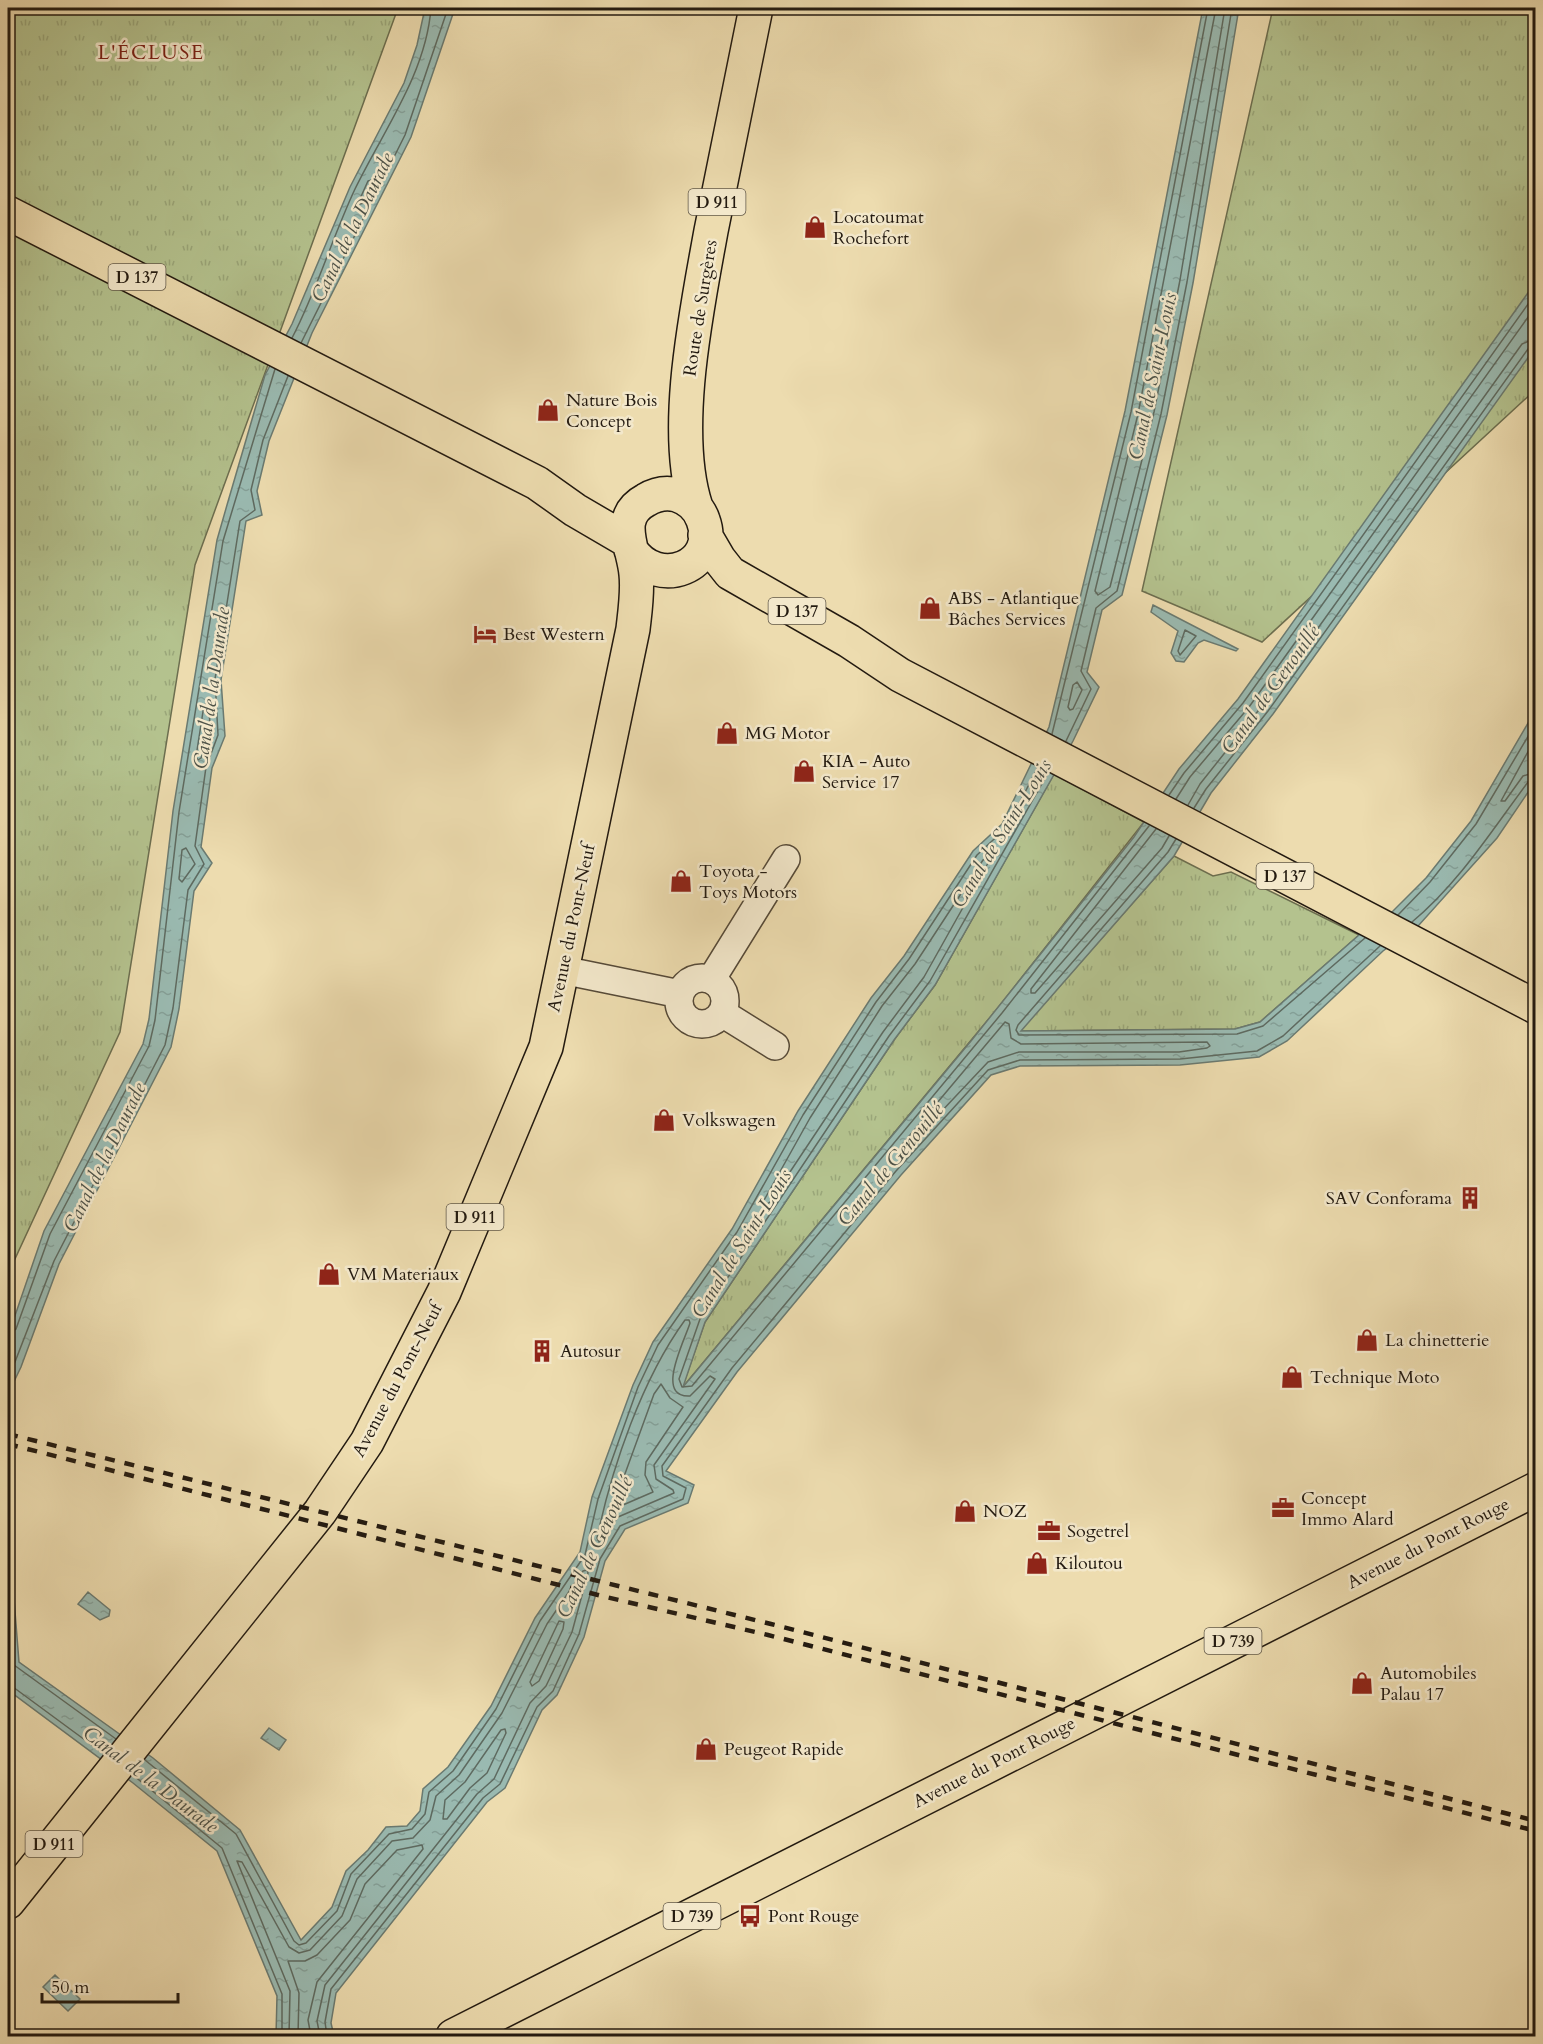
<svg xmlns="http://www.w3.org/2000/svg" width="1543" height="2044" font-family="Cardo,serif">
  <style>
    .grass { fill: url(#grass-tufts); stroke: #6c6e4f; stroke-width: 1.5 }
    .water { fill: url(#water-ripples); stroke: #6a7a71; stroke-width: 1.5 }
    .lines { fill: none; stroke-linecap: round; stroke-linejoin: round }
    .shore { stroke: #5e6a60; stroke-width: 1.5 }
    .minor-casing { stroke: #564a38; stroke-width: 30 }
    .major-casing { stroke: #231a10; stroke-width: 36 }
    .minor { stroke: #f3e8cb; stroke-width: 27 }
    .major { stroke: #eddcaf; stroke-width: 33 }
    .rail { stroke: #231a10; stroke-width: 4.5; stroke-dasharray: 10 10; stroke-linecap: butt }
    .labels { text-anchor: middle; stroke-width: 5; stroke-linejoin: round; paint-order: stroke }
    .shield { fill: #f3e8cb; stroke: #615848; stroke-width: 1.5 }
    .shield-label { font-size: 16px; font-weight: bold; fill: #231a10 }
    .poi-label { font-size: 18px; fill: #231a10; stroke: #f3e8cb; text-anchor: start }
    .street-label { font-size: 18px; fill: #231a10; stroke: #f3e8cb }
    .neighbourhood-label { font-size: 20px; letter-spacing: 1.5px; fill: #7a1f14; stroke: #f3e8cb }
    .water-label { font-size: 20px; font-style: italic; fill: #4d5248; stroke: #f3e8cb }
  </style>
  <defs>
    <pattern id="grass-tufts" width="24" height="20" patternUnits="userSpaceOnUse" patternTransform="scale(1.5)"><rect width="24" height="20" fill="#b4c28e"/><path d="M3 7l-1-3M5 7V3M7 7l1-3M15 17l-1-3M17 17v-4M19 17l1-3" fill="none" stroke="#9aa679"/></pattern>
    <pattern id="water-ripples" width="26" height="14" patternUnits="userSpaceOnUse" patternTransform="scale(1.5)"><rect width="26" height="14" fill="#9abab1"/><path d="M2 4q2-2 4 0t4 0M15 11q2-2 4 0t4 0" fill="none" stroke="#849f97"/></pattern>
  </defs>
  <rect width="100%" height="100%" fill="#eddcaf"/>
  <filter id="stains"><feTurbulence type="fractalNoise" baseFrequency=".00333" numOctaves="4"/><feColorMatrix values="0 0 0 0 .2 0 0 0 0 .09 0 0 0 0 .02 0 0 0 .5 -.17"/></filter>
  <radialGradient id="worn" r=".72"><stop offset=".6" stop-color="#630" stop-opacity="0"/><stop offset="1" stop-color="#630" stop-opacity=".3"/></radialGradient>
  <path class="grass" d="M 8,8 L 398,8 L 195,565 L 120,1032 L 8,1274 Z
    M 1273,8 L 1535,8 L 1535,390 L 1262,642 L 1142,591 Z
    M 1054,774 L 1144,822 L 997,1009 L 682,1388 L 705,1322 L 894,1040 L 935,985 Z
    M 1174,856 L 1213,876 L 1231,872 L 1359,935 L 1260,1022 L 1235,1029 L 1020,1031 Z"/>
  <path class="water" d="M 425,8 L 455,8 L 411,137 L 312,333 L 269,441 L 257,491 L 262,515 L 246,521 L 221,680 L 225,736 L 212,768 L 201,847 L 212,863 L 194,891 L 179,1009 L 171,1047 L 59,1264 L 21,1367 L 8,1394 L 8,1336 L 44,1231 L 143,1044 L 149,1019 L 173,811 L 217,540 L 227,505 L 265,375 L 292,324 L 350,187 L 404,83 L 417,45 Z
    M 1203,8 L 1239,8 L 1193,283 L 1167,415 L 1122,595 L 1102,610 L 1087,672 L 1099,687 L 1073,741 L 935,985 L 894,1040 L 705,1322 L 683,1387 L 971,1041 L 1134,837 L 1179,769 L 1238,699 L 1535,283 L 1535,348 L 1273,714 L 1211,793 L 1174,856 L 1021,1031 L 1235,1029 L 1260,1022 L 1359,935 L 1393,911 L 1426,878 L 1471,821 L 1535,711 L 1535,782 L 1497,838 L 1419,925 L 1383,951 L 1287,1041 L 1259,1057 L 1180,1065 L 1020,1066 L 991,1075 L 901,1175 L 737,1372 L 666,1471 L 694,1485 L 688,1503 L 625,1529 L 605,1561 L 584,1637 L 557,1695 L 542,1710 L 505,1788 L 487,1802 L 336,1993 L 331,2023 L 334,2036 L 276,2036 L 277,1996 L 217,1851 L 133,1783 L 8,1690 L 8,1523 L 19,1662 L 153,1758 L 240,1830 L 301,1940 L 332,1907 L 346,1871 L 368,1850 L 386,1827 L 407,1826 L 420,1811 L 423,1789 L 448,1767 L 491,1706 L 535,1618 L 580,1552 L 592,1497 L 633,1385 L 653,1342 L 732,1229 L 798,1111 L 871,998 L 904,956 L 973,851 L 1002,824 L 1049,727 L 1125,411 Z
    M 1153,605 L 1238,649 L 1236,651 L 1204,640 L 1198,643 L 1184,662 L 1176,661 L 1171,653 L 1178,631 L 1151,612 Z
    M 88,1592 L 110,1610 L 109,1616 L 100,1620 L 78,1604 Z
    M 269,1728 L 286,1740 L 279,1750 L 261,1738 Z
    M 55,1975 L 80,1999 L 68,2011 L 43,1987 Z"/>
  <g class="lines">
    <path class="shore" d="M 1216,8 L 1138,414 L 1095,591 L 1098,595 L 1110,587 L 1154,412 L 1180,280 L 1225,8
      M 372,180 L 373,184 L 364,203 L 360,204 L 359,201 L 368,181 Z
      M 292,338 C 317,290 332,238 355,189 C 383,131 426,74 431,8
      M 301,343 L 405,135 L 448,8
      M 1185,630 L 1196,636 L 1180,655 L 1178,651 Z
      M 1077,682 L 1082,690 L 1073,709 L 1070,710 L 1068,707 L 1073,685 Z
      M 208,703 L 211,733 L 201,758 L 198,760 L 196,757 L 204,705 Z
      M 1052,734 L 1131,412 L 1208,8
      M 1536,737 L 1501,801 L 1505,801 L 1523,776 L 1536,772
      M 1066,741 L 1091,689 L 1081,671 L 1096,608 L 1117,591 L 1161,414 L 1187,282 L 1232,8
      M 1048,773 L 930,981 L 889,1036 L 700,1319 L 679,1379 L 682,1387 L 692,1386 L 1002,1013 L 1149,826
      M 1169,795 L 1184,773 L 1243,703 L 1536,293
      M 1176,799 L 1190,777 L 1249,707 L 1536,306
      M 1188,805 L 1200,784 L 1262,706 L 1522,344 L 1536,338
      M 1194,808 L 1206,789 L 1268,711 L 1528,349 L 1536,346
      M 1156,829 L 1031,989 L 1031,993 L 1035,993 L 1162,848 L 1169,836
      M 1176,839 L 1168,852 L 1018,1025 L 1016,1030 L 1019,1035 L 1237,1034 L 1263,1026 L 1365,938
      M 186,848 L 195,864 L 182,882 L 179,879 L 182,850 Z
      M 987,859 L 988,863 L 924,977 L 883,1032 L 770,1202 L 764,1206 L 763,1202 L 810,1118 L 882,1006 L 915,964 L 983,860 Z
      M 1398,915 L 1430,882 L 1476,824 L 1536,723
      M 1412,922 C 1459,883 1492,830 1528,782 L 1536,779
      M 1005,1022 L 1009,1024 L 1011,1038 L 1021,1044 L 1207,1042 L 1210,1046 L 1207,1048 L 1179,1052 L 1019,1052 L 988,1062 L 905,1150 L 901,1151 L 900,1147 Z
      M 685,1320 L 689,1320 L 690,1323 C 685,1340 654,1398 690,1396 L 710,1376 L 715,1379 L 654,1465 L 656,1479 L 673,1490 L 674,1493 L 618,1517 L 599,1542 L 597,1538 C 612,1467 642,1379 685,1320 Z
      M 8,1334 L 16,1329 L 50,1234 L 149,1046 L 155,1020 L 179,812 L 223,541 L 275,369
      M 8,1380 L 54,1261 L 165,1045 L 173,1008 L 188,890 L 204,864 L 195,846 L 206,767 L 218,735 L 215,679 L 240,521 L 255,510 L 251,490 L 263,440 L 288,376
      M 661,1384 L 670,1398 L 683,1407 L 646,1462 L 645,1475 L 653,1492 L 616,1508 L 614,1504 L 654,1394 Z
      M 8,1598 L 14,1665 L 116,1739
      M 559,1621 L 564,1622 L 563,1629 L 539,1681 L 532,1686 L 530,1682 Z
      M 8,1685 L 13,1687 L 104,1754
      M 505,1729 L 506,1733 L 487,1773 L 470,1788 L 447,1819 L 443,1819 L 445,1800 L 465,1782 L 501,1730 Z
      M 145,1760 L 236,1834 L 294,1941 L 299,1945 L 306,1943 L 337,1911 L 351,1874 L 389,1834 L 412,1829 L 425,1814 L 429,1792 L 453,1771 L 496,1709 L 540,1621 L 585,1555 L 598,1499 L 638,1387 L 658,1345 L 737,1232 L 803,1115 L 876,1002 L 909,959 L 977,855 L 1007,827 L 1038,767
      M 133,1775 L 222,1848 L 282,1994 L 282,2036
      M 289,2036 L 290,1991 L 237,1861 L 242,1862 L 289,1947 L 299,1953 L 310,1950 L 342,1916 L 357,1879 L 392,1841 L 413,1838 L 430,1820 L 436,1796 L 459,1775 L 502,1713 L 547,1624 L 583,1571 L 587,1570 L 588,1573 L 572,1632 L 546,1686 L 530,1703 L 494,1779 L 477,1794 L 325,1985 L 317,2021 L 320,2036
      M 298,2036 L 299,1993 L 288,1961 L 305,1961 L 317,1955 L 350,1920 L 365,1884 L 397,1850 L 422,1845 L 423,1849 L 317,1982 L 308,2020 L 311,2036
      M 327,2036 L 325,2022 L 331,1989 L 483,1798 L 500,1784 L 537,1707 L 553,1691 L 579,1634 L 600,1559 L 620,1526 L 683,1499 L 686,1488 L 663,1476 L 662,1466 L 732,1368 L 896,1171 L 988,1070 L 1020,1060 L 1180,1059 L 1257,1051 L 1283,1036 L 1380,946"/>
    <g class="minor-casing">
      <path id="minor" d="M 562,970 L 680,994
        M679 1001a23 23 0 1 1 46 0a23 23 0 1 1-46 0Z
        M 711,980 L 786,859
        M 722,1013 L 775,1046"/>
    </g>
    <g class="major-casing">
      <path id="major" d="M 8,213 L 537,483 L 575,510 L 628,541
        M 696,507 C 671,431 697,309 711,231 C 726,157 741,82 756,8
        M 705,535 L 719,559 L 730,573 L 849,641 L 900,675 L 1536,1007
        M 8,1902 L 320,1512 L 367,1442 L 444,1292 L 546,1047 L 633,629 C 635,611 638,592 636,574 C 634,548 614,517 646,500 C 656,494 666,492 677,495 C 689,499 699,508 703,520 C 720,566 658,591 631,550
        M 453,2036 L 1536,1489"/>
    </g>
    <use href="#minor" class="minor"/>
    <use href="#major" class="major"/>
    <path class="rail" d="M 8,1434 L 771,1624 L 1536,1821
      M 8,1444 L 606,1597 L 768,1635 L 1536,1831"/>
  </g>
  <defs>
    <g id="shop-bare" transform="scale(1.8)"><path d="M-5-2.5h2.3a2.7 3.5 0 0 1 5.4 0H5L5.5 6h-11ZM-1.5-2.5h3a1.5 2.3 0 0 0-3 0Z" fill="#8f2418" stroke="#f3e8cb" stroke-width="2.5" paint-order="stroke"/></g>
    <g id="hotel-bare" transform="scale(1.8)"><path d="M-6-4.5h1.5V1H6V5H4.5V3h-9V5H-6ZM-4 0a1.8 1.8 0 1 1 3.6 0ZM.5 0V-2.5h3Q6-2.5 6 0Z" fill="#8f2418" stroke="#f3e8cb" stroke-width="2.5" paint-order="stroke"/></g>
    <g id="building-bare" transform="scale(1.8)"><path d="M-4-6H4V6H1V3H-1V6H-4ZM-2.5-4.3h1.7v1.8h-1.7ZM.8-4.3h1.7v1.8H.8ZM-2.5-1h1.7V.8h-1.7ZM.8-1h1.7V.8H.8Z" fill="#8f2418" stroke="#f3e8cb" stroke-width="2.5" paint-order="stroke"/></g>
    <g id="office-bare" transform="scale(1.8)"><path d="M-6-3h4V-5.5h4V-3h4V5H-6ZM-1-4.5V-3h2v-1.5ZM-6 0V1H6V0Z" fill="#8f2418" stroke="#f3e8cb" stroke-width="2.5" paint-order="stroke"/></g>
    <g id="bus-bare" transform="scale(1.8)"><path d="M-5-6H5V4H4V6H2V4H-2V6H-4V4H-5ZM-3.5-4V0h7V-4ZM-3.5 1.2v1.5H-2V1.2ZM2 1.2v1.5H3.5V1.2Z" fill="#8f2418" stroke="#f3e8cb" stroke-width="2.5" paint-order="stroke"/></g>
  </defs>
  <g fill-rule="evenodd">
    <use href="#shop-bare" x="815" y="227"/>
    <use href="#shop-bare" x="548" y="410"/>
    <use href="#shop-bare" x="930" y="608"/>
    <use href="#hotel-bare" x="485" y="634"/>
    <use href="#shop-bare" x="727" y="733"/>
    <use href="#shop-bare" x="804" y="771"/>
    <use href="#shop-bare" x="681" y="881"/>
    <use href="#shop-bare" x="664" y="1120"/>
    <use href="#building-bare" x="1470" y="1198"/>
    <use href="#shop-bare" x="329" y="1274"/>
    <use href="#shop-bare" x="1367" y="1340"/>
    <use href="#building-bare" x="542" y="1351"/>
    <use href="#shop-bare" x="1292" y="1377"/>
    <use href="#office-bare" x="1283" y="1508"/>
    <use href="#shop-bare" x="965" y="1511"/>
    <use href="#office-bare" x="1049" y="1531"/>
    <use href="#shop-bare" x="1037" y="1563"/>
    <use href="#shop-bare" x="1362" y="1683"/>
    <use href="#shop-bare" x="706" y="1749"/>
    <use href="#bus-bare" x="750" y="1916"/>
  </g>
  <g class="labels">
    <g class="shield">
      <rect x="688.5" y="189" width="57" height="26" rx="4.5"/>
      <rect x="108.5" y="264" width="57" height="26" rx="4.5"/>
      <rect x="768.5" y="598" width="57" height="26" rx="4.5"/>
      <rect x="1256.5" y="863" width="57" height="26" rx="4.5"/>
      <rect x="446.5" y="1204" width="57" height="26" rx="4.5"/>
      <rect x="1204.5" y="1628" width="57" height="26" rx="4.5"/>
      <rect x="25.5" y="1831" width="57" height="26" rx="4.5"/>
      <rect x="663.5" y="1903" width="57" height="26" rx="4.5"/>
    </g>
    <g class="shield-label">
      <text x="717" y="208">D 911</text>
      <text x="137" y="283">D 137</text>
      <text x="797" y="617">D 137</text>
      <text x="1285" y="882">D 137</text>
      <text x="475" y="1223">D 911</text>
      <text x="1233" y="1647">D 739</text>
      <text x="54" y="1850">D 911</text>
      <text x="692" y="1922">D 739</text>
    </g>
    <g class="poi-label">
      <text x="833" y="223">Locatoumat<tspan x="833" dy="21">Rochefort</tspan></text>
      <text x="566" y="406">Nature Bois<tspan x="566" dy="21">Concept</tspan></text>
      <text x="948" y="604">ABS - Atlantique<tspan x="948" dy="21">Bâches Services</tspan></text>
      <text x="503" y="640">Best Western</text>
      <text x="745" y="739">MG Motor</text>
      <text x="822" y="767">KIA - Auto<tspan x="822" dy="21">Service 17</tspan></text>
      <text x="699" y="877">Toyota -<tspan x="699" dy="21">Toys Motors</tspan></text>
      <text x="682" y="1126">Volkswagen</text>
      <text x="1452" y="1204" text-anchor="end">SAV Conforama</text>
      <text x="347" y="1280">VM Materiaux</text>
      <text x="1385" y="1346">La chinetterie</text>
      <text x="560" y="1357">Autosur</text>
      <text x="1310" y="1383">Technique Moto</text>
      <text x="1301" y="1504">Concept<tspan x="1301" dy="21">Immo Alard</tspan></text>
      <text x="983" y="1517">NOZ</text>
      <text x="1067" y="1537">Sogetrel</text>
      <text x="1055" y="1569">Kiloutou</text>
      <text x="1380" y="1679">Automobiles<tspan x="1380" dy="21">Palau 17</tspan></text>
      <text x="724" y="1755">Peugeot Rapide</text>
      <text x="768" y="1922">Pont Rouge</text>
    </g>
    <g class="street-label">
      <text transform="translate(700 308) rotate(-81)" y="6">Route de Surgères</text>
      <text transform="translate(571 928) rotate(-78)" y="6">Avenue du Pont-Neuf</text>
      <text transform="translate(397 1380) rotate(-62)" y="6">Avenue du Pont-Neuf</text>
      <text transform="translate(1428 1543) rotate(-27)" y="6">Avenue du Pont Rouge</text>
      <text transform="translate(994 1762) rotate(-27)" y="6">Avenue du Pont Rouge</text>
    </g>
    <g class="neighbourhood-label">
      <text x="151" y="59">L'ÉCLUSE</text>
    </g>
    <g class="water-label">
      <text transform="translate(352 227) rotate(-64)" y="7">Canal de la Daurade</text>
      <text transform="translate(1152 376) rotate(-78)" y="7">Canal de Saint-Louis</text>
      <text transform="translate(211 688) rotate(-82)" y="7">Canal de la Daurade</text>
      <text transform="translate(1270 689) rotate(-54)" y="7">Canal de Genouillé</text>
      <text transform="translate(1001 833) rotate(-58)" y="7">Canal de Saint-Louis</text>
      <text transform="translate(104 1157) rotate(-64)" y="7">Canal de la Daurade</text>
      <text transform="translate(890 1164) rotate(-50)" y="7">Canal de Genouillé</text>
      <text transform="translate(741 1243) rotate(-58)" y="7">Canal de Saint-Louis</text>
      <text transform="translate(594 1547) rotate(-65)" y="7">Canal de Genouillé</text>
      <text transform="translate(151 1779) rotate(37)" y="7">Canal de la Daurade</text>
    </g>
  </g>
  <rect width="1543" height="2044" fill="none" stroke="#eddcaf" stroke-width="30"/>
  <rect x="9" y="9" width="1525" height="2026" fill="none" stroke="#231a10" stroke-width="3"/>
  <rect x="15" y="15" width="1513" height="2014" fill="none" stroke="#231a10" stroke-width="1.5"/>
  <path d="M42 1993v9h136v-9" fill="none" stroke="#231a10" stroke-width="3"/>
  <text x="51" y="1993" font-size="18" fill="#231a10" stroke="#f3e8cb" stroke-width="4.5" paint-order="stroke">50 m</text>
  <rect width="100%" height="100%" filter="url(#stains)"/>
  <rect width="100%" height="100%" fill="url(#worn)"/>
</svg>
